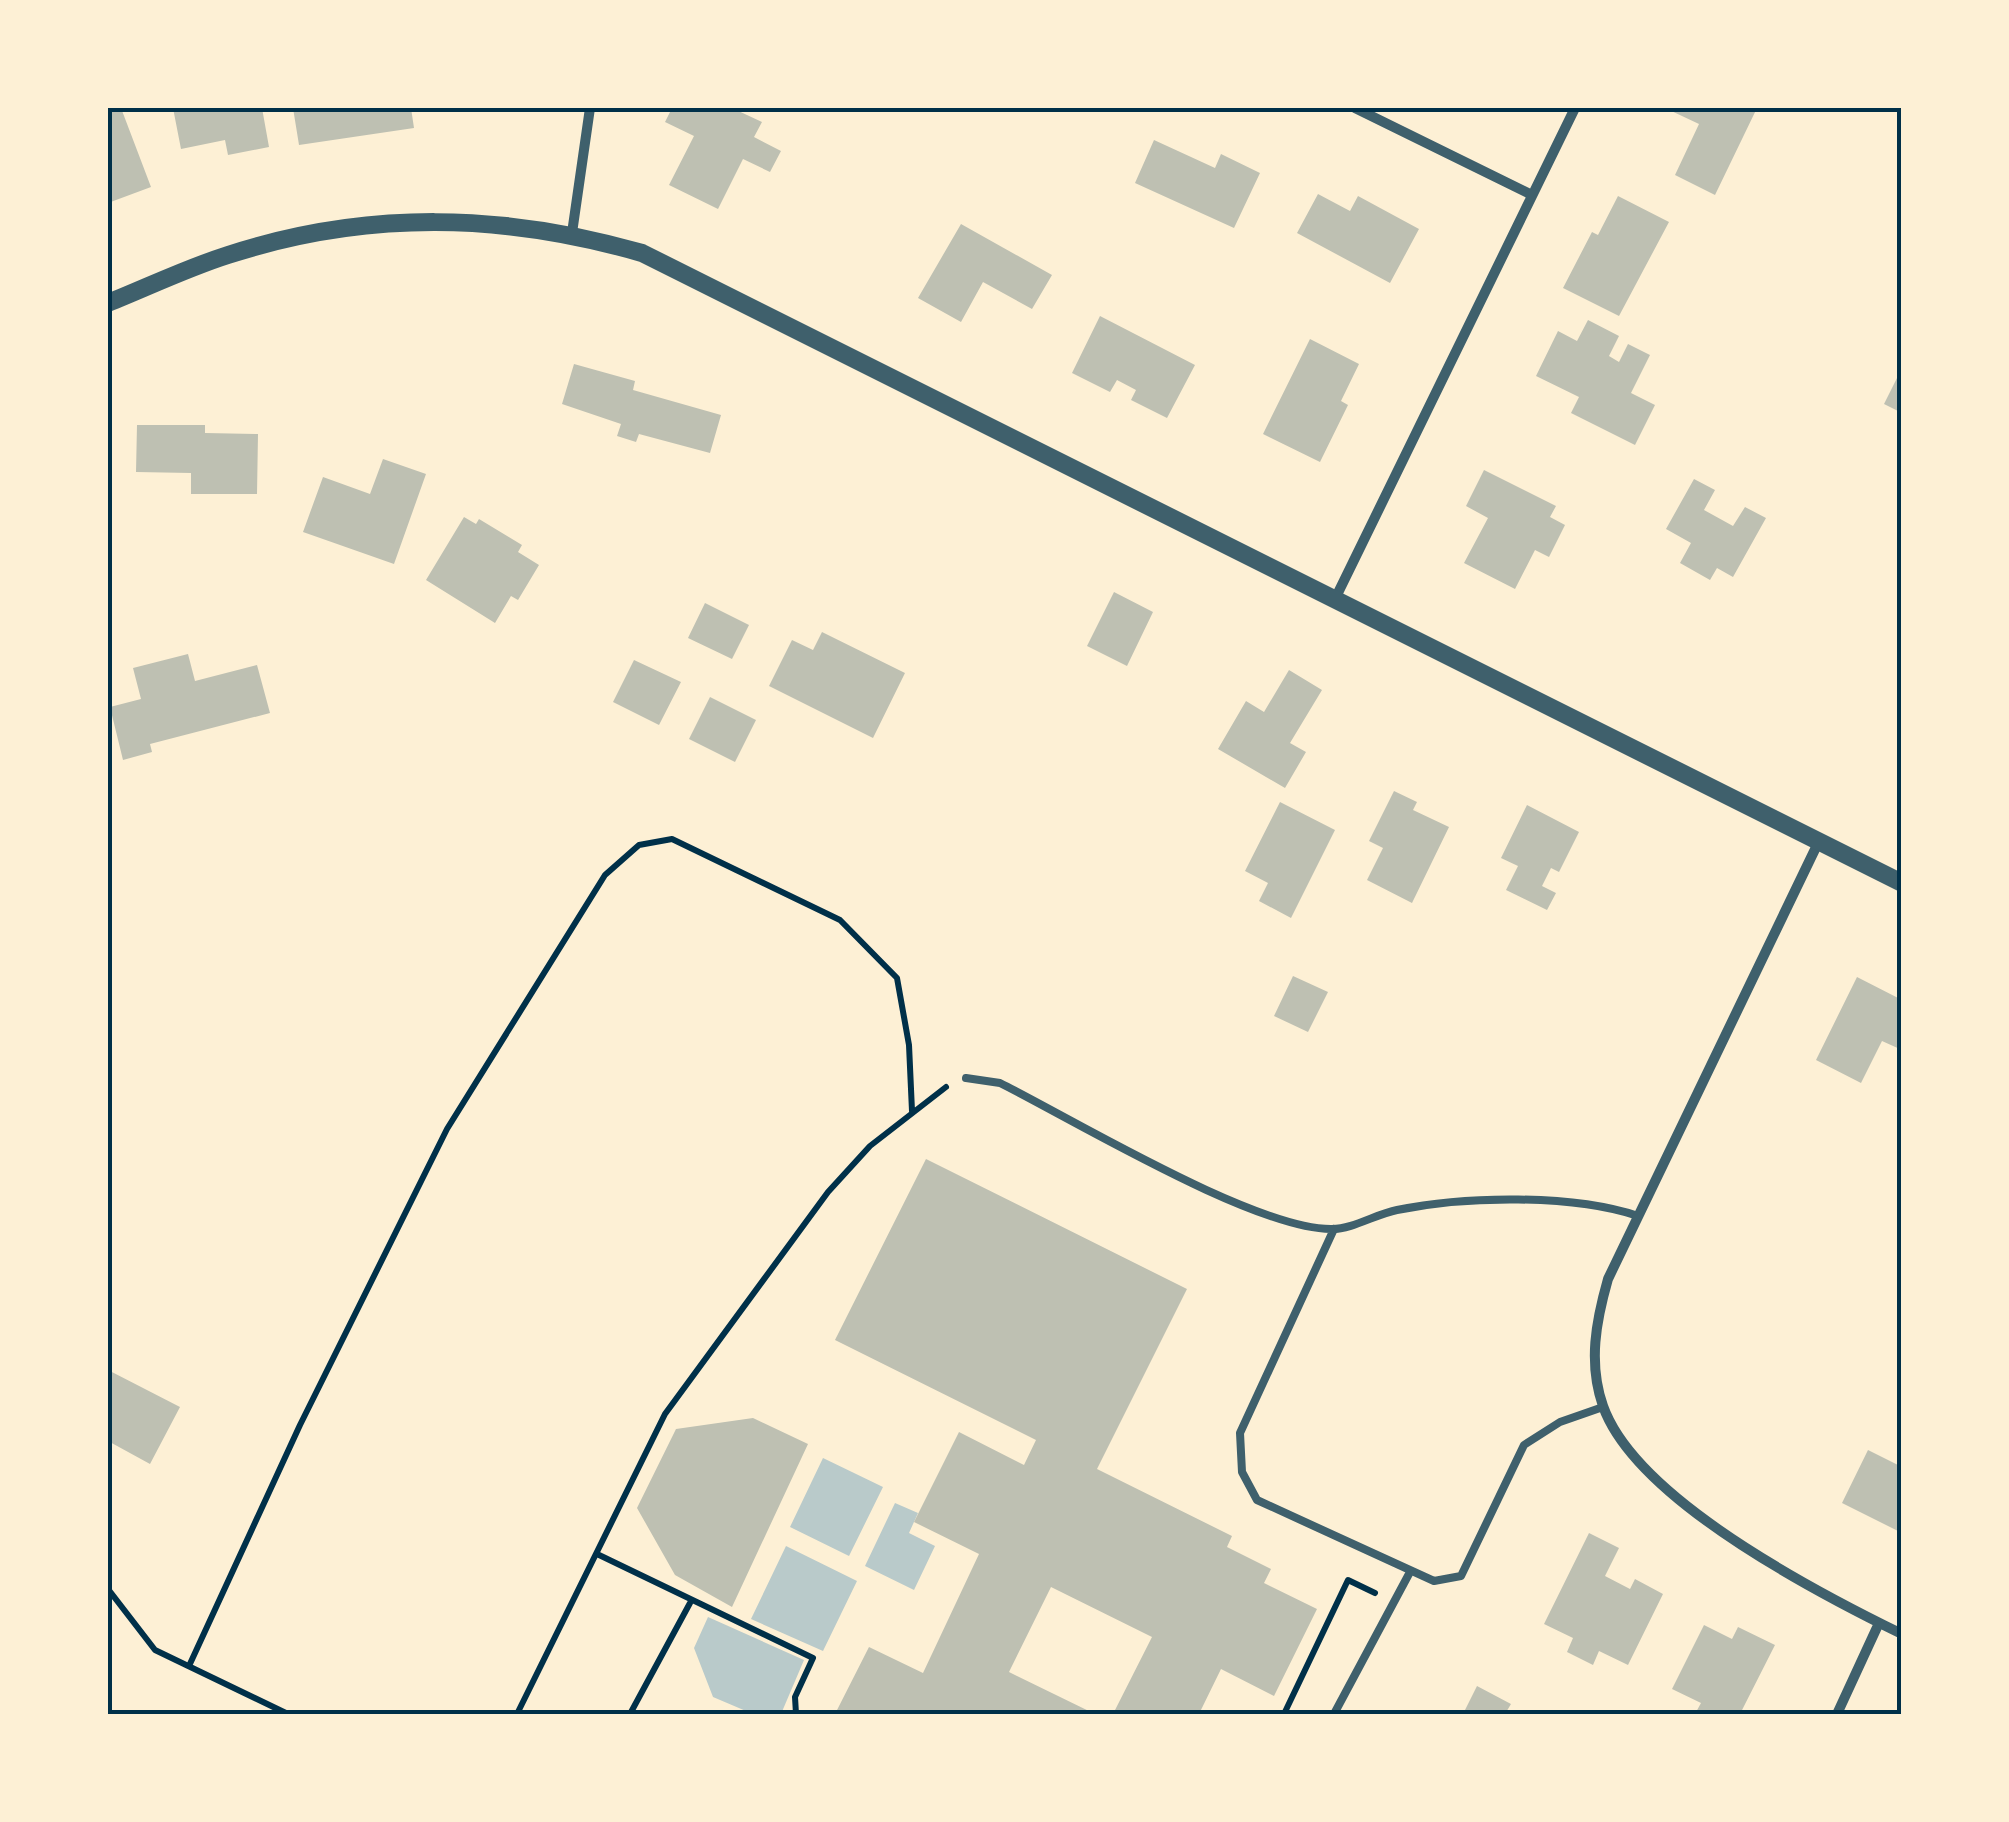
<svg xmlns="http://www.w3.org/2000/svg" width="2009" height="1822" font-family="'Golos Text',sans-serif">
  <style>
    .green { fill: #b9caca }
    .building { fill: #bec0b2 }
    .lines { fill: none; stroke-linecap: round; stroke-linejoin: round }
    .path { stroke: #003049; stroke-width: 6 }
    .service { stroke: #3f606c; stroke-width: 8 }
    .minor { stroke: #3f606c; stroke-width: 10 }
    .tertiary { stroke: #3f606c; stroke-width: 18 }
    .neatline { fill: none; stroke: #003049; stroke-width: 4 }
  </style>
  <rect width="100%" height="100%" fill="#fdf0d5"/>
  <path class="green" d="M 823,1458 L 883,1487 L 849,1556 L 790,1527 Z
    M 895,1503 L 918,1513 L 909,1533 L 935,1546 L 914,1590 L 865,1566 Z
    M 786,1546 L 857,1581 L 823,1651 L 751,1619 Z
    M 708,1617 L 804,1660 L 781,1714 L 753,1714 L 713,1697 L 694,1648 Z"/>
  <path class="building" d="M 108,108 L 121,108 L 151,187 L 108,203 Z
    M 173,108 L 262,108 L 269,147 L 228,155 L 225,140 L 181,149 Z
    M 293,108 L 411,108 L 414,128 L 299,145 Z
    M 672,108 L 732,108 L 762,122 L 754,137 L 781,151 L 770,172 L 743,159 L 718,209 L 669,185 L 694,136 L 665,122 Z
    M 1665,108 L 1757,108 L 1715,195 L 1675,175 L 1699,124 Z
    M 1154,140 L 1215,168 L 1221,154 L 1260,173 L 1234,228 L 1135,183 Z
    M 1318,194 L 1350,211 L 1358,196 L 1419,229 L 1390,283 L 1297,233 Z
    M 1618,196 L 1669,222 L 1619,316 L 1563,288 L 1592,232 L 1598,235 Z
    M 961,224 L 1052,275 L 1032,309 L 983,282 L 961,322 L 918,298 Z
    M 1100,316 L 1195,365 L 1167,418 L 1131,400 L 1136,390 L 1117,380 L 1110,392 L 1072,373 Z
    M 1588,320 L 1619,336 L 1609,356 L 1619,362 L 1628,344 L 1650,355 L 1631,393 L 1655,405 L 1635,445 L 1571,413 L 1579,397 L 1536,376 L 1558,331 L 1577,341 Z
    M 1310,339 L 1359,364 L 1341,401 L 1348,405 L 1320,462 L 1263,434 Z
    M 574,364 L 635,381 L 633,390 L 721,415 L 710,453 L 639,434 L 636,442 L 617,436 L 621,424 L 562,404 Z
    M 1902,368 L 1902,413 L 1884,404 Z
    M 137,425 L 205,425 L 205,433 L 258,434 L 257,494 L 191,494 L 191,473 L 136,472 Z
    M 383,459 L 426,474 L 394,564 L 303,532 L 323,477 L 370,494 Z
    M 1484,470 L 1556,506 L 1550,517 L 1565,525 L 1549,557 L 1535,550 L 1515,589 L 1464,563 L 1488,518 L 1466,506 Z
    M 1694,479 L 1715,490 L 1704,510 L 1733,526 L 1745,507 L 1766,518 L 1733,577 L 1717,568 L 1710,580 L 1680,563 L 1691,543 L 1666,529 Z
    M 464,517 L 476,524 L 479,519 L 522,545 L 518,552 L 539,565 L 518,600 L 511,596 L 495,623 L 426,580 Z
    M 1114,592 L 1153,612 L 1127,666 L 1087,646 Z
    M 705,603 L 749,625 L 732,659 L 688,638 Z
    M 822,632 L 905,673 L 873,738 L 769,686 L 792,640 L 813,650 Z
    M 188,654 L 195,681 L 257,665 L 270,713 L 150,744 L 152,752 L 123,760 L 110,707 L 141,699 L 133,668 Z
    M 634,660 L 681,682 L 659,725 L 613,702 Z
    M 1289,670 L 1322,690 L 1290,743 L 1306,752 L 1285,788 L 1218,749 L 1246,701 L 1264,712 Z
    M 710,697 L 756,720 L 735,762 L 689,739 Z
    M 1394,791 L 1417,802 L 1413,810 L 1449,827 L 1412,903 L 1367,880 L 1383,848 L 1369,841 Z
    M 1280,802 L 1335,830 L 1291,918 L 1259,901 L 1268,883 L 1245,871 Z
    M 1527,805 L 1579,832 L 1559,872 L 1551,868 L 1542,886 L 1556,893 L 1547,910 L 1506,890 L 1518,866 L 1501,858 Z
    M 1293,976 L 1328,992 L 1308,1032 L 1274,1016 Z
    M 1857,977 L 1902,1000 L 1902,1050 L 1882,1041 L 1861,1083 L 1816,1060 Z
    M 926,1159 L 1187,1289 L 1097,1469 L 1232,1536 L 1227,1547 L 1271,1569 L 1264,1583 L 1317,1609 L 1274,1696 L 1221,1669 L 1199,1714 L 1113,1714 L 1152,1637 L 1051,1587 L 1009,1672 L 1095,1714 L 835,1714 L 869,1647 L 923,1673 L 979,1554 L 914,1522 L 959,1432 L 1024,1465 L 1036,1440 L 835,1340 Z
    M 108,1370 L 180,1407 L 150,1464 L 108,1441 Z
    M 753,1418 L 808,1444 L 732,1607 L 675,1575 L 637,1508 L 676,1429 Z
    M 1868,1450 L 1902,1467 L 1902,1533 L 1842,1503 Z
    M 1589,1533 L 1619,1548 L 1605,1576 L 1630,1589 L 1635,1579 L 1663,1594 L 1628,1665 L 1599,1651 L 1593,1665 L 1567,1652 L 1573,1638 L 1544,1624 Z
    M 1704,1625 L 1732,1639 L 1738,1627 L 1775,1645 L 1740,1714 L 1695,1714 L 1701,1703 L 1672,1689 Z
    M 1477,1686 L 1511,1704 L 1505,1714 L 1463,1714 Z"/>
  <g class="lines">
    <path class="path" d="M 597,1554 L 813,1658 L 795,1697 L 796,1714
      M 108,1589 L 155,1650 L 288,1714
      M 189,1666 L 300,1425 L 447,1129 L 605,875 L 639,845 L 672,839 L 840,920 L 897,978 L 909,1045 L 912,1111
      M 517,1714 L 665,1414 L 828,1192 L 870,1146 L 946,1087
      M 630,1714 L 690,1603
      M 1284,1714 L 1348,1580 L 1375,1593"/>
    <path class="service" d="M 966,1078 L 1000,1083 C 1074,1120 1256,1230 1332,1229 C 1353,1229 1376,1214 1397,1210 C 1465,1196 1572,1194 1638,1216
      M 1334,1229 L 1240,1433 L 1242,1472 L 1257,1500 L 1434,1581 L 1461,1576 L 1524,1445 L 1560,1422 L 1603,1407
      M 1334,1714 L 1410,1572"/>
    <path class="minor" d="M 1355,108 L 1532,195
      M 572,233 L 590,108
      M 1335,599 L 1575,108
      M 1819,841 L 1608,1279 C 1596,1321 1588,1363 1603,1406 C 1636,1499 1816,1592 1902,1634
      M 1837,1714 L 1879,1623"/>
    <path class="tertiary" d="M 108,303 C 148,287 187,268 228,255 C 367,210 503,213 642,253 L 1902,883"/>
  </g>
  <rect width="2009" height="1822" fill="none" stroke="#fdf0d5" stroke-width="220"/>
  <rect x="110" y="110" width="1789" height="1602" class="neatline"/>
</svg>
